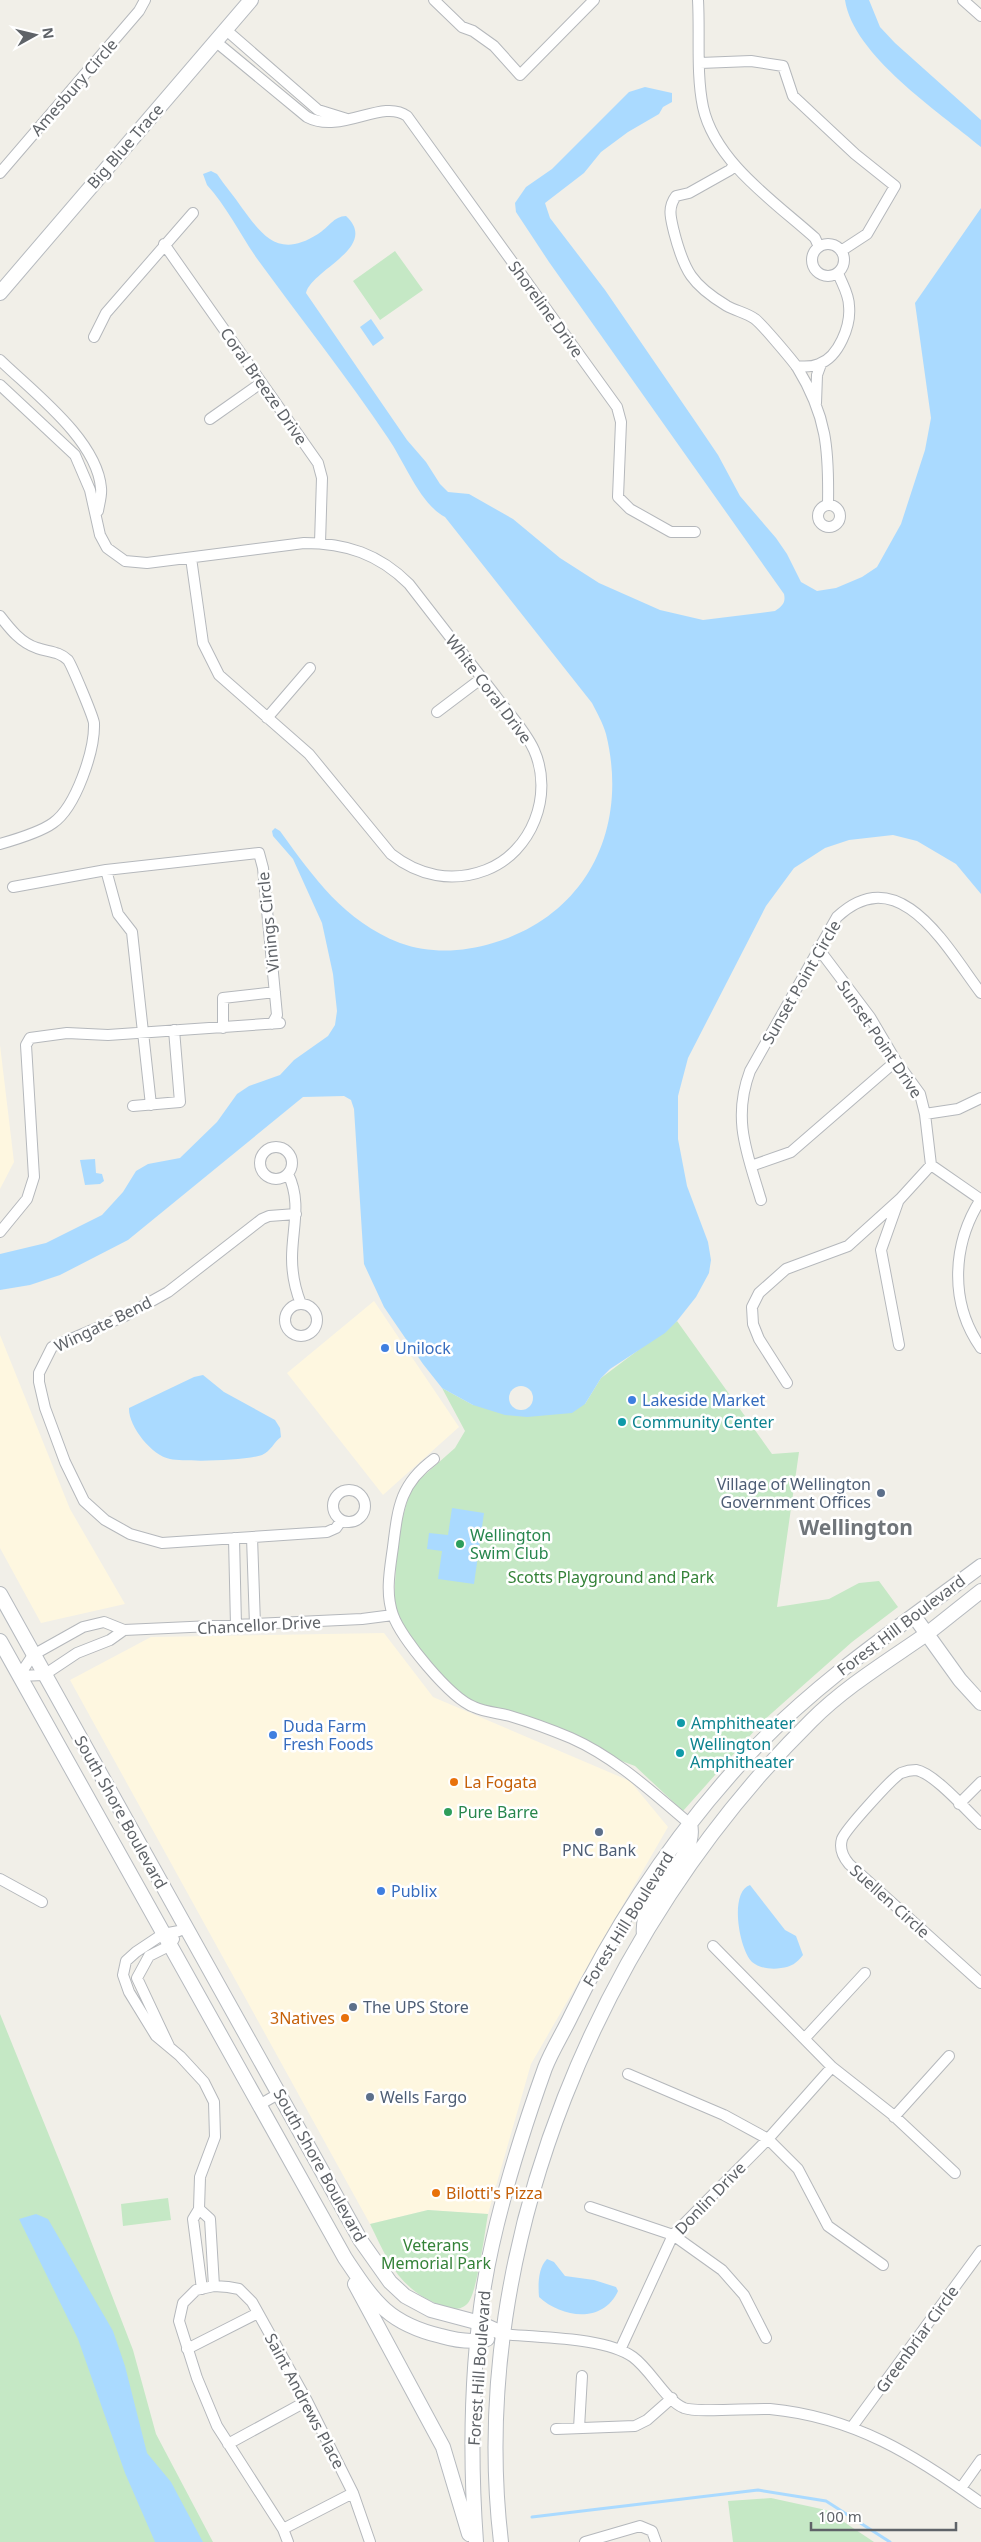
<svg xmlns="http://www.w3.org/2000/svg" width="981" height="2542" font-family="'Noto Sans',sans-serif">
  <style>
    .commercial { fill: #fef7e0 }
    .green { fill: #c5e8c5 }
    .water { fill: #aadaff }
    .pier { fill: #f1efe8 }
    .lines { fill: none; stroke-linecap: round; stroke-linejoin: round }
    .stream { stroke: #aadaff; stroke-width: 3 }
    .street-casing { stroke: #b5b8bc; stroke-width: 12 }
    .secondary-casing { stroke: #b6babf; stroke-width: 16 }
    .street { stroke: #fff; stroke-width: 10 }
    .secondary { stroke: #fff; stroke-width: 14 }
    .shop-dot { fill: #3f7fe0; stroke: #fff; stroke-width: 2 }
    .culture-dot { fill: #0f9aa8; stroke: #fff; stroke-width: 2 }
    .service-dot { fill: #5c6f8a; stroke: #fff; stroke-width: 2 }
    .leisure-dot { fill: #2e9e5b; stroke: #fff; stroke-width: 2 }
    .food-dot { fill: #e8710a; stroke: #fff; stroke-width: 2 }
    .labels { text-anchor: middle; stroke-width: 5; stroke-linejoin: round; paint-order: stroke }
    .street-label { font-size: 16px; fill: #5f6368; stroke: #fff }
    .shop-label { font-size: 16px; fill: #366cbe; stroke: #fff; text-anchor: start }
    .culture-label { font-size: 16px; fill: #0d838f; stroke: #fff; text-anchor: start }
    .service-label { font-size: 16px; fill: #4e5e75; stroke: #fff; text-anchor: start }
    .leisure-label { font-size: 16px; fill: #27864d; stroke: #fff; text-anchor: start }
    .park-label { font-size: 16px; fill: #348238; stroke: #fff }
    .food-label { font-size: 16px; fill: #c56008; stroke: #fff; text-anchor: start }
    .district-label { font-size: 21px; font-weight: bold; fill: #70757a; stroke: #fff }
  </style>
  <rect width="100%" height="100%" fill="#f1efe8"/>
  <path class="commercial" d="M 0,1045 L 14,1162 L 0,1189 Z
    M 374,1301 L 459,1427 L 383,1495 L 287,1373 Z
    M 0,1335 L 70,1509 L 125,1604 L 41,1623 L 0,1548 Z
    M 384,1633 L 433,1697 L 630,1781 L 668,1827 L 531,2064 L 488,2214 L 428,2210 L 370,2224 L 70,1680 L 151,1637 Z"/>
  <path class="green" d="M 395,251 L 423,290 L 380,320 L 353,281 Z
    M 677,1321 L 772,1454 L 799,1452 L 777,1607 L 829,1599 L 859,1583 L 879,1581 L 898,1607 L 852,1642 L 764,1720 L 683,1811 L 635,1766 L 455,1699 L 393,1615 L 398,1535 L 411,1487 L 455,1448 L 465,1431 L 442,1388 L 473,1405 L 585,1404 L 601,1378 Z
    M 0,2014 L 72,2192 L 133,2350 L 156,2434 L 213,2542 L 0,2542 Z
    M 168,2198 L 171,2220 L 123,2226 L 121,2204 Z
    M 428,2210 L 488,2214 C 485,2231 477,2293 468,2303 C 460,2312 449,2309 440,2305 C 399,2289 388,2261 370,2224 Z
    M 771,2498 L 826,2510 L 874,2542 L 733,2542 L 728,2501 Z"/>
  <path class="water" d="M 845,0 L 869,0 L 880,27 L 895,43 L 981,120 L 981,147 C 939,112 853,55 845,0 Z
    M 645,87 L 672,93 L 672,102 L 663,107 L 659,114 L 628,132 L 601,152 L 584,173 L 545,203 L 550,218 L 605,290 L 697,424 L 718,455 L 740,496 L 776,538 L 787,554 L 801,582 L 817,591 L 836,588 L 862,577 L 877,567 L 901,524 L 925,450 L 931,418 L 915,303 L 981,208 L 981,894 L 956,864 L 917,841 L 893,835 L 849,840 L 825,848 L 794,868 L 766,906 L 688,1058 L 678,1096 L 678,1139 L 687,1186 L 708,1242 L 711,1260 L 709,1273 L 696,1297 L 677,1321 L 665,1333 L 610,1369 L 601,1378 L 585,1404 L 572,1413 L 527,1417 L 505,1415 L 473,1405 L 442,1388 L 423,1364 L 384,1307 L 364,1264 L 354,1109 L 351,1100 L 344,1096 L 303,1097 L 128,1240 L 60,1275 L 30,1285 L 0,1290 L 0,1254 L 46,1243 L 102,1215 L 123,1192 L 136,1171 L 148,1164 L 180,1158 L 217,1122 L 237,1094 L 249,1086 L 280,1075 L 294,1060 L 328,1036 L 335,1025 L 337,1011 L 333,974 L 322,923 L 293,859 L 273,836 L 272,831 L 275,828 L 280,831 C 314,878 344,921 400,943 C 431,954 463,952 493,943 C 588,915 629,827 606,734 C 603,723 597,713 592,703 L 445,517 C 420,504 404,461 388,438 C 347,377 301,319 258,260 C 241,236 227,207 207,185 L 203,174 L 211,171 L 217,174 C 225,186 234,196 242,208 C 264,238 280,258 318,234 C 328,228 334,216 346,216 C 380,247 311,270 306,293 L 407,440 L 426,462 L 440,484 L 448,492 L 469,494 L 513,519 L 560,558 L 599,583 L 660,610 L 703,620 L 775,611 C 782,606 786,603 784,594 L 549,262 L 516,212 L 515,203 L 526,187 L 552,169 L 629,92 Z
    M 371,319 L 384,338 L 373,346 L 360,327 Z
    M 95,1159 L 96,1173 L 102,1174 L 104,1181 L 100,1184 L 85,1185 L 80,1160 Z
    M 203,1375 L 224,1392 L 275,1420 L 280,1428 L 281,1437 C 274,1442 271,1451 262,1455 C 245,1461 188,1462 170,1459 C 152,1456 128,1426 129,1408 L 194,1377 Z
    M 452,1508 L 484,1513 L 474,1584 L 438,1579 L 442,1551 L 427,1549 L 429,1533 L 448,1535 Z
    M 750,1885 L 785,1930 L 796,1936 L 803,1955 C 797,1963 791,1967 781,1968 C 772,1970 759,1968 752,1962 C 739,1949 729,1892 750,1885 Z
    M 36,2214 L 48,2219 L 113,2331 L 125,2366 L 147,2453 L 171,2482 L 203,2542 L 155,2542 L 125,2473 L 78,2339 L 19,2219 Z
    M 547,2259 L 554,2262 L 565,2276 L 594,2280 L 616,2287 L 618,2291 C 603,2324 562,2318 539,2297 C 538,2285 538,2268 547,2259 Z"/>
  <path class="pier" d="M509 1398a12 12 0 1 1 24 0a12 12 0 1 1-24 0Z"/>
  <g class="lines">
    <path class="stream" d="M 532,2517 L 758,2490 L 826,2501 L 890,2542"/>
    <g class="street-casing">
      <path id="street" d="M 434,0 L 462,27 L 473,31 L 494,46 L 520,75 L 594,0
        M 698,0 C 700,35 696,73 703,107 C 715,162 775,202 815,238 L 819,247
        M 963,0 L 981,16
        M 225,29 L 318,110 L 347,119
        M 215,41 L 307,117 C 341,135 382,98 407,116 L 617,407 L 621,422 L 618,497 L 630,509 L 671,532 L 695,532
        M 700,63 L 751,61 L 783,66 L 793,96 L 855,154 L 895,186 L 867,234 L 841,251
        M 734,165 L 730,170 L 689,193 L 676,196 C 667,208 671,219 674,232 C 684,271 692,285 727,306 C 736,311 747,313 755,319 C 761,323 792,360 797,367 C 827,416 829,450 828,505
        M 0,173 L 139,11 L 145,0
        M 164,244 L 318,463 L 322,478 L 320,543
        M812 260a16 16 0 1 1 32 0a16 16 0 1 1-32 0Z
        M 94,337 L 106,313 L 193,213
        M 0,360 C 33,392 97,440 101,488 C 102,495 99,504 98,511
        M 796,366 C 804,367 812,367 819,364 C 839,357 851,325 849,306 C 849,294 842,284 838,273
        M 0,385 L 75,455 L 90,490 L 100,535 L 107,548 L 125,561 L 147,563 L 304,543 C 346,543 379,554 409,584 C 438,621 466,658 495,695 C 508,713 525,730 534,750 C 554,795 532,852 486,870 C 452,883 419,876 391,854 L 309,754 L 219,675 L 203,643 L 191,558
        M 816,403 L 817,375 L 821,364
        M 210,419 L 261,383
        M818 516a11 11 0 1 1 22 0a11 11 0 1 1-22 0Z
        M 0,616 C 10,629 21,643 37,648 C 48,652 59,651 68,660 C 72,666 93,716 94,723 C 95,750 76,807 53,823 C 42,831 14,840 0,844
        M 437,712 L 482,678
        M 267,718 L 310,668
        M 106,870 L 118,914 L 132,932 L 151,1105
        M 13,887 L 106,870 L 259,853 L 263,868 L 277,1015 L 272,1024
        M 818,948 L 870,1017 L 896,1061 L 920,1094 L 925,1114 L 931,1165 L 980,1199
        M 223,1028 L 223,998 L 275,992
        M 133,1106 L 180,1102 L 174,1030
        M 925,1114 L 958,1109 L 981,1098
        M260 1163a16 16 0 1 1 32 0a16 16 0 1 1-32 0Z
        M 751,1166 L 791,1152 L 896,1061
        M 288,1174 C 302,1202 292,1229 292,1258 C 292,1274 295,1289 301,1304
        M 981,1199 C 952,1244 949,1303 981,1348
        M 761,1200 C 747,1153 732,1119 750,1071 L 837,917 C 900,858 948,950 981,993
        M 898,1202 L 881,1250 L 899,1345
        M 296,1214 L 269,1216 L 262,1219 L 168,1292 L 125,1316 L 52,1347 L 39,1373 L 39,1382 L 45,1408 L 65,1462 L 84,1501 L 105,1520 L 130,1534 L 162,1543 L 327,1532 L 336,1528 L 341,1521
        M 0,1232 L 27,1199 L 34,1177 L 26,1045 L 30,1038 L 67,1033 L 108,1035 L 280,1023
        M285 1320a16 16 0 1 1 32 0a16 16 0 1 1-32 0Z
        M 787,1383 L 759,1339 L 753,1324 L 752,1307 L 759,1293 L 786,1269 L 848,1246 L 900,1199 L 931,1165
        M 434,1459 C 400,1484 398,1507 393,1547 C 390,1569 385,1593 393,1615 C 401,1638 450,1698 474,1707 C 485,1712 499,1713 510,1716 C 530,1722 552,1730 571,1738 C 616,1758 652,1792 690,1824
        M333 1506a16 16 0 1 1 32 0a16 16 0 1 1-32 0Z
        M 252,1537 L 255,1625
        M 234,1538 L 236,1626
        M 19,1676 L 33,1655 L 83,1627 L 104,1622 L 124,1630 L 362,1619 L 393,1615
        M 19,1676 L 44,1675 L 77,1653 L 110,1640 L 124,1630
        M 959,1804 L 981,1782
        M 981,1824 C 967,1811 934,1773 916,1770 C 911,1770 906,1771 901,1773 C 892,1778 845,1830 842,1839 C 839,1849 843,1857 849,1864 L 981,1983
        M 0,1879 L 42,1902
        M 186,1927 L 179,1931 L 163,1934 L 136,1952 L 126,1961 L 123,1975 L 129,1992 L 156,2036 L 180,2056 L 204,2082 L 214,2102 L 215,2137 L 200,2177 L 199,2209 L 193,2219 L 202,2289
        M 713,1946 L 832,2067 L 893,2115 L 955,2173
        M 805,2038 L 865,1973
        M 169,2046 L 137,1978 L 149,1956 L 169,1946 L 174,1939
        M 628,2074 L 724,2115 L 768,2139 L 798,2169 L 828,2226 L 883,2265
        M 259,2105 L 280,2093
        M 894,2117 L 949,2056
        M 590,2207 L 673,2235 L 722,2270 L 744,2295 L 766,2338
        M 199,2209 L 210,2219 L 214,2286
        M 504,2334 C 540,2338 605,2337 633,2357 C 651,2370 665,2400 684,2408 C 697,2413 751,2408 770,2409 C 854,2417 915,2455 981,2503
        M 187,2349 L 258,2313
        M 620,2350 L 673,2235 L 768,2139 L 832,2067
        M 852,2427 L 981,2251
        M 579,2428 L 582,2376
        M 556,2429 L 635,2426 L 647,2420 L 672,2398
        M 228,2444 L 307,2401
        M 961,2488 L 981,2460
        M 283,2529 L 353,2493
        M 288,2542 L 283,2529 L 217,2426 L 197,2378 L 179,2321 L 183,2303 L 196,2290 L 214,2286 L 228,2287 L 239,2289 L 252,2302 L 307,2401 L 353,2493 L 370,2542
        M 585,2542 L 640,2526 L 652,2531 L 656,2542"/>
    </g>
    <g class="secondary-casing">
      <path id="secondary" d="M 0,293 L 251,0
        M 0,1594 L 361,2241 L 390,2282 L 405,2296 L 431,2310 L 480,2323 L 504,2334
        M 914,1616 L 960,1680 L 981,1703
        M 0,1641 L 345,2258 C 374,2301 387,2323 441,2336 C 455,2340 472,2343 487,2339
        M 644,1935 C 639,1892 699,1862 690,1824
        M 355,2284 L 443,2447 L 469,2534
        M 476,2542 C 470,2458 471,2370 484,2286 C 496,2213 520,2138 545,2068 C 552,2050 563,2033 571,2016 C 617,1921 678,1830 751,1752 C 819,1680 902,1625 981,1566
        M 501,2542 C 466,2246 602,1927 811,1721 C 846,1686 888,1661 928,1633 C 946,1619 963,1605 981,1591"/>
    </g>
    <use href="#street" class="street"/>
    <use href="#secondary" class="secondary"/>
  </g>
  <g class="shop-dot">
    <circle cx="385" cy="1348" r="5"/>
    <circle cx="632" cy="1400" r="5"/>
    <circle cx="273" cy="1735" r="5"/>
    <circle cx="381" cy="1891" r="5"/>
  </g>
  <g class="culture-dot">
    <circle cx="622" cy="1422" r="5"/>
    <circle cx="681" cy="1723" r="5"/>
    <circle cx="680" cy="1753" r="5"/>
  </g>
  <g class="service-dot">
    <circle cx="881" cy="1493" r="5"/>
    <circle cx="599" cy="1832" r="5"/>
    <circle cx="353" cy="2007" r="5"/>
    <circle cx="370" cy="2097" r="5"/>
  </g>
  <g class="leisure-dot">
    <circle cx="460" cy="1544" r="5"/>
    <circle cx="448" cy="1812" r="5"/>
  </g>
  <g class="food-dot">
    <circle cx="454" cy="1782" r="5"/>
    <circle cx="345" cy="2018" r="5"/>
    <circle cx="436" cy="2193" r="5"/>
  </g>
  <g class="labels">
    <g class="street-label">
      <text transform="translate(74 87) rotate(-49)" y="6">Amesbury Circle</text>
      <text transform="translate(125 146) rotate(-49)" y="6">Big Blue Trace</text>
      <text transform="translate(546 309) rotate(54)" y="6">Shoreline Drive</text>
      <text transform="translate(264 386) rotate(55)" y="6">Coral Breeze Drive</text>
      <text transform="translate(489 689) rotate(53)" y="6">White Coral Drive</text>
      <text transform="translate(268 922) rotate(-96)" y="6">Vinings Circle</text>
      <text transform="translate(801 982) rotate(-60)" y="6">Sunset Point Circle</text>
      <text transform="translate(880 1039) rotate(56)" y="6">Sunset Point Drive</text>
      <text transform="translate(103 1324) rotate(-26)" y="6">Wingate Bend</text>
      <text transform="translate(259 1625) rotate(-3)" y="6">Chancellor Drive</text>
      <text transform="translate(901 1625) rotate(-37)" y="6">Forest Hill Boulevard</text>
      <text transform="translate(121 1812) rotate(61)" y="6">South Shore Boulevard</text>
      <text transform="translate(890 1901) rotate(42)" y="6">Suellen Circle</text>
      <text transform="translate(628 1919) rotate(-58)" y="6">Forest Hill Boulevard</text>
      <text transform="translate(320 2165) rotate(61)" y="6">South Shore Boulevard</text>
      <text transform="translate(710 2198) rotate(-46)" y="6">Donlin Drive</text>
      <text transform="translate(917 2339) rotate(-54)" y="6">Greenbriar Circle</text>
      <text transform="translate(479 2368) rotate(-86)" y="6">Forest Hill Boulevard</text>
      <text transform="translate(305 2401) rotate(62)" y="6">Saint Andrews Place</text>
    </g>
    <g class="shop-label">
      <text x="395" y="1354">Unilock</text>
      <text x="642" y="1406">Lakeside Market</text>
      <text x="283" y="1732">Duda Farm<tspan x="283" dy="18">Fresh Foods</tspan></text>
      <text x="391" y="1897">Publix</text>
    </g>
    <g class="culture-label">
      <text x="632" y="1428">Community Center</text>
      <text x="691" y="1729">Amphitheater</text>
      <text x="690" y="1750">Wellington<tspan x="690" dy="18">Amphitheater</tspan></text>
    </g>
    <g class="service-label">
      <text x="871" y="1490" text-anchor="end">Village of Wellington<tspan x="871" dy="18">Government Offices</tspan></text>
      <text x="599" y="1856" text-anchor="middle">PNC Bank</text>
      <text x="363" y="2013">The UPS Store</text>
      <text x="380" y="2103">Wells Fargo</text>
    </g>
    <g class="leisure-label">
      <text x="470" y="1541">Wellington<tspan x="470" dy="18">Swim Club</tspan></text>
      <text x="458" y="1818">Pure Barre</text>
    </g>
    <g class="park-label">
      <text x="611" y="1583">Scotts Playground and Park</text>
      <text x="436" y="2251">Veterans<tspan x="436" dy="18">Memorial Park</tspan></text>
    </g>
    <g class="food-label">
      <text x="464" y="1788">La Fogata</text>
      <text x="335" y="2024" text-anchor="end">3Natives</text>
      <text x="446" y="2199">Bilotti's Pizza</text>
    </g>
    <g class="district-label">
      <text x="856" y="1535">Wellington</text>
    </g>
  </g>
  <g transform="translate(35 35) rotate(82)" stroke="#ffffff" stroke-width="4" paint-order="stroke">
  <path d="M0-4L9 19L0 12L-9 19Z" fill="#5f6368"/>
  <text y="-8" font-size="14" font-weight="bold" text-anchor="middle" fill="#5f6368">N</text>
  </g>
  <path d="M811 2522v8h145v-8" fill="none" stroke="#5f6368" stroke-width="2.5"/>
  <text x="818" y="2522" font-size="15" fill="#5f6368" stroke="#ffffff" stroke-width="4" paint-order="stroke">100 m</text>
</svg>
